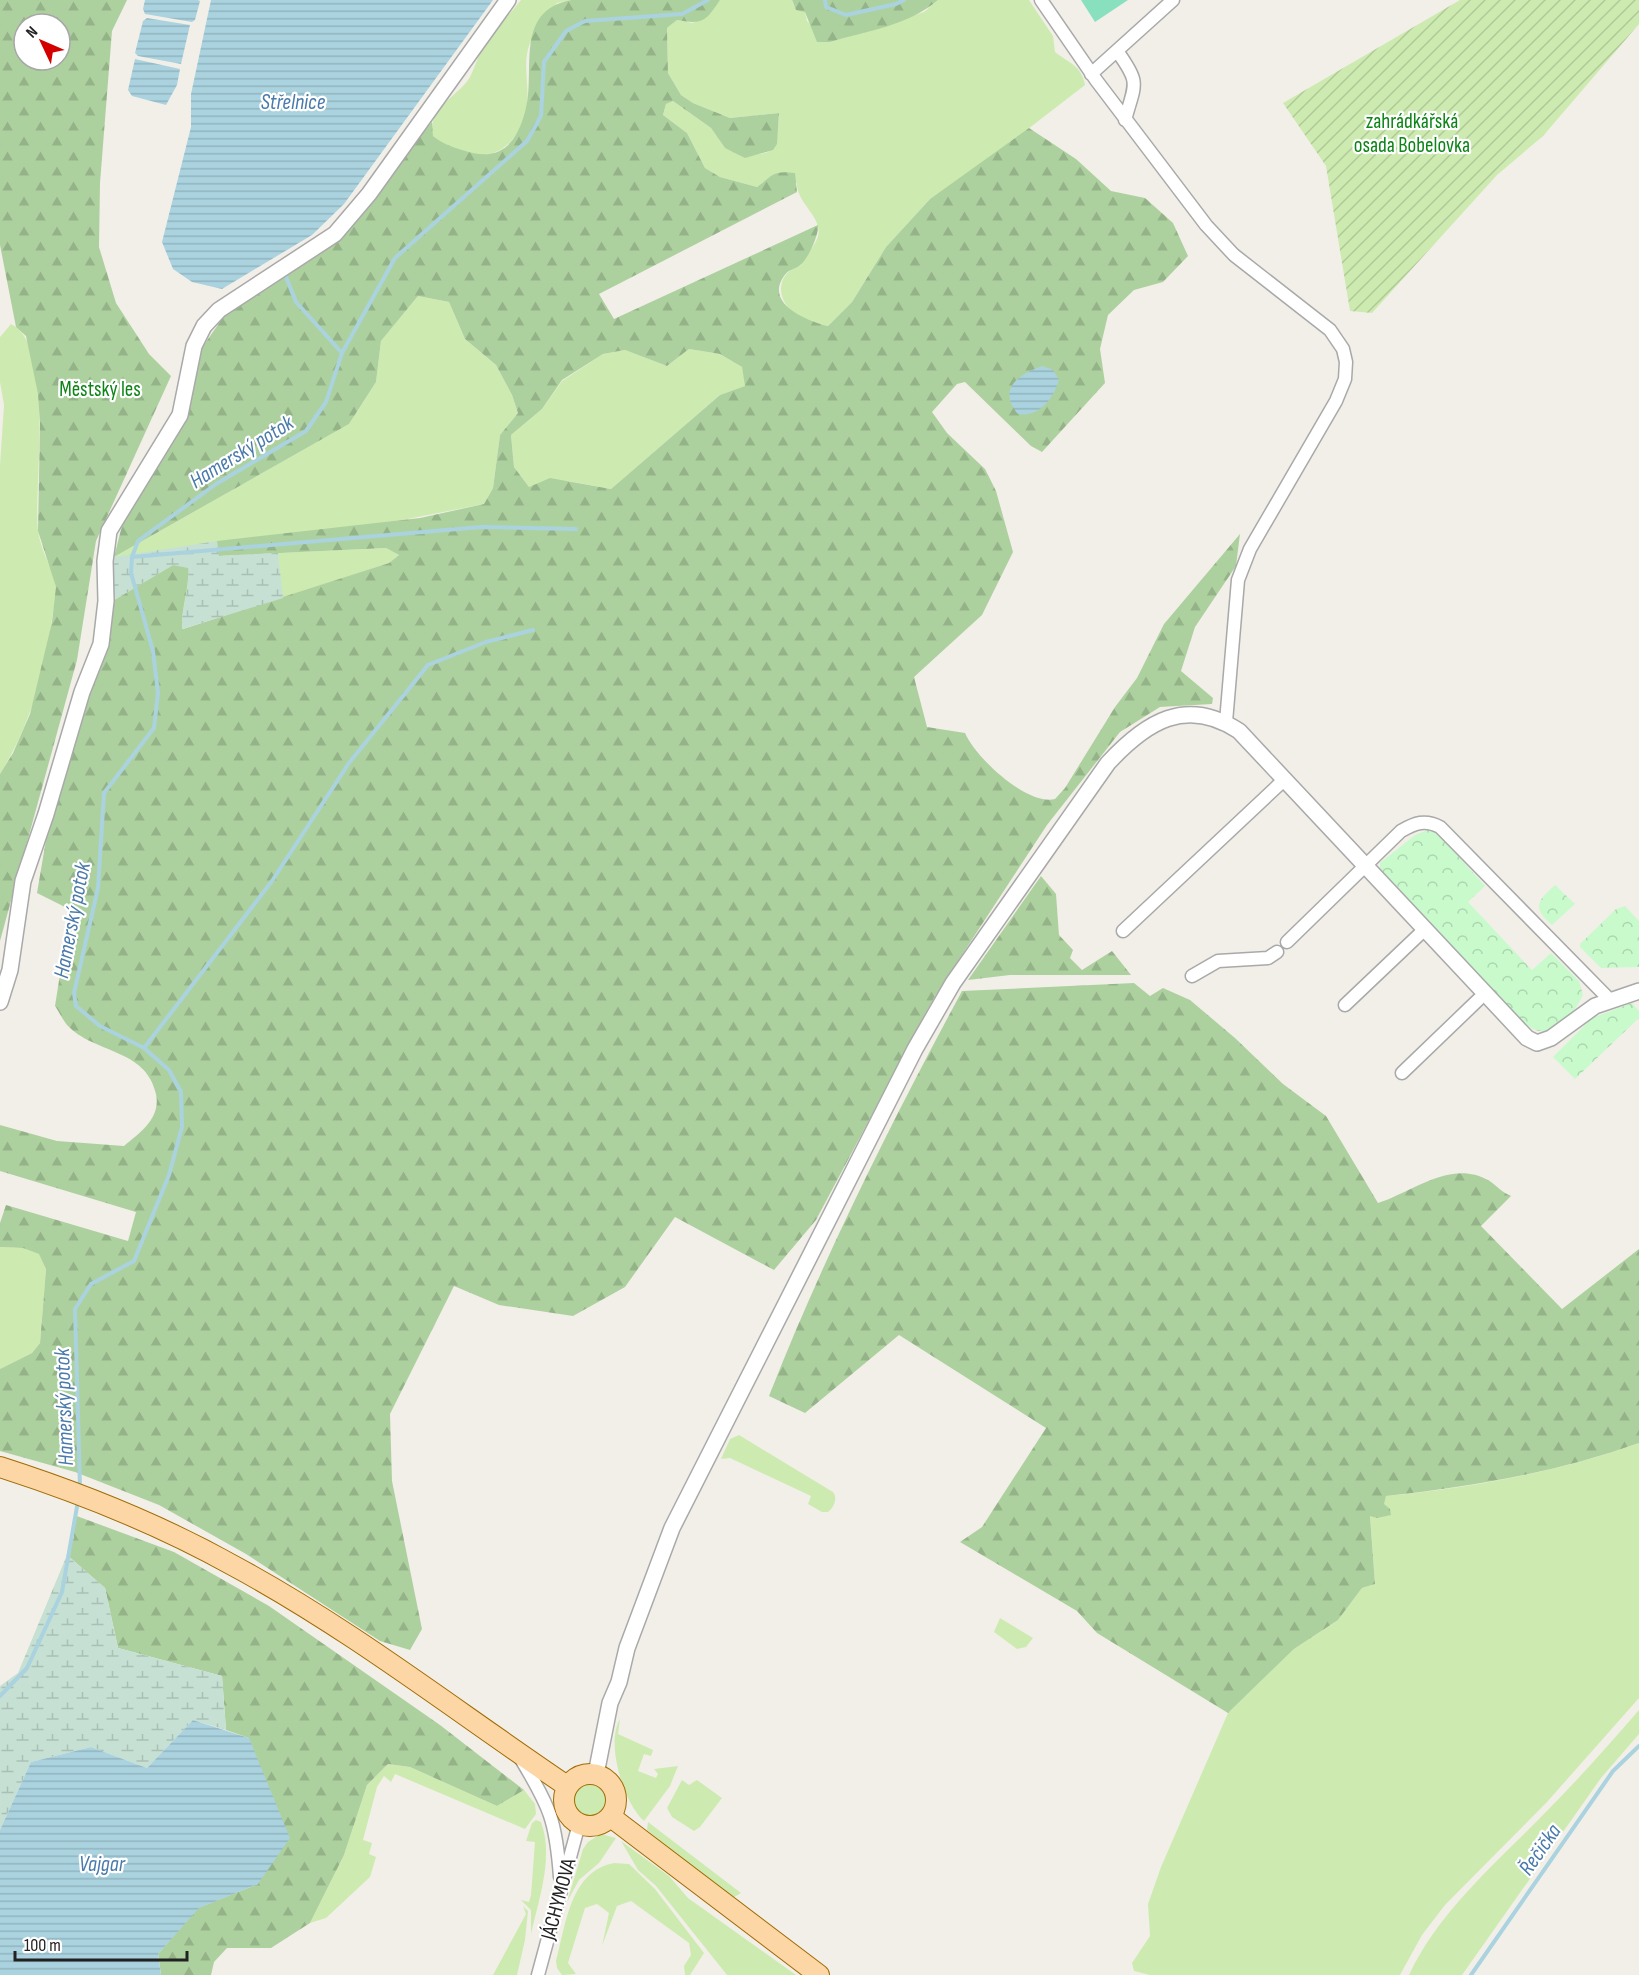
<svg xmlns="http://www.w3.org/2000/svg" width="1639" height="1975" font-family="'Sofia Sans Condensed',sans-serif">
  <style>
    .grass { fill: #cdebb0 }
    .forest { fill: url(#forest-firs); fill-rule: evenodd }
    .wetland { fill: url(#wetland-marsh) }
    .park { fill: url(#park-crowns) }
    .garden { fill: url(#garden-furrows) }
    .pitch { fill: #88e0be }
    .water { fill: url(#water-rules) }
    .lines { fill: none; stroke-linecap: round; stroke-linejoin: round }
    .stream { stroke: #aad3df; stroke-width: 4 }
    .minor-casing { stroke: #a9a9a9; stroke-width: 15 }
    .tertiary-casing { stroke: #a9a9a9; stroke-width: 18 }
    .primary-casing { stroke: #a06b00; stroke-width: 22 }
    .minor { stroke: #fff; stroke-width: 12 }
    .tertiary { stroke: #fff; stroke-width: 15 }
    .primary { stroke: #fcd6a4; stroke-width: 20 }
    .labels { text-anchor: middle; stroke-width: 4.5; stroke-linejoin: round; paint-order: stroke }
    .park-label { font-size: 21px; fill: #0c8416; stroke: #fff }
    .street-label { font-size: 21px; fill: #222; stroke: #fff }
    .water-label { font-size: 22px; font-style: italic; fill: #4a7aab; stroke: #fff }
  </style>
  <defs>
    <pattern id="forest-firs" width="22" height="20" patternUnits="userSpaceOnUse" patternTransform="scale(1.5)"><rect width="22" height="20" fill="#add19e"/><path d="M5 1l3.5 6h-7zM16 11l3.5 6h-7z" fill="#95b388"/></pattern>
    <pattern id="wetland-marsh" width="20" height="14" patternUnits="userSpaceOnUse" patternTransform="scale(1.5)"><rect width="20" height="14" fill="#c6e0d4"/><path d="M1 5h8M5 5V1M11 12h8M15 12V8" fill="none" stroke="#aac0b6"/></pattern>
    <pattern id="park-crowns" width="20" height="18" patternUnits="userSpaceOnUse" patternTransform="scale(1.5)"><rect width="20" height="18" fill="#c8facc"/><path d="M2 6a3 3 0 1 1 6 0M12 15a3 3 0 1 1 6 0" fill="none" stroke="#acd6af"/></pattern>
    <pattern id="garden-furrows" width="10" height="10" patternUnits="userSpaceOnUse" patternTransform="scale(1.5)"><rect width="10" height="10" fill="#cdebb0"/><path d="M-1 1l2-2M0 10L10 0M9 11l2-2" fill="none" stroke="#b0c997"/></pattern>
    <pattern id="water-rules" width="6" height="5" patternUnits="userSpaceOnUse" patternTransform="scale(1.5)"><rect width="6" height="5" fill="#aad3df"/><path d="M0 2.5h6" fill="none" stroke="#92b5bf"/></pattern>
  </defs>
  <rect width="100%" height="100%" fill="#f2efe9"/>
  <path class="grass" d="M 521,0 L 571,0 L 557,3 C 548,16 534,31 529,46 C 522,66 531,90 526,111 C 513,162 471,167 433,136 C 426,108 458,97 470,77 C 475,67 478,56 483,47 C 494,31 509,15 521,0 Z
    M 720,0 L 792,0 L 794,6 L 805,12 L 807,21 L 829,42 L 924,12 L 938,0 L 1029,0 L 1053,36 L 1055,52 C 1069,63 1082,66 1085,85 L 997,153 L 930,199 L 886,247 L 852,302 L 828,326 C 817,323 806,322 797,315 C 775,301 775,273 801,265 C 805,254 815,247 818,236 C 823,217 796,203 797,183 L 763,182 L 757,187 L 720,177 L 705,168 L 687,133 L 663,115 L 666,104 L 673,101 L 711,128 L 725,148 C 768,156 777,163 779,113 L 730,118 L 693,103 L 681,95 L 668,73 L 667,28 L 677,20 L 693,23 Z
    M 418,296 L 449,302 L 465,339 L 496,365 L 512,395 L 518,413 L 500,435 L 493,488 L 484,504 L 219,556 L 386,548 L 399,555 L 389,563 L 229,616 L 111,602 L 114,557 L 349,424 L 376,382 L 381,341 Z
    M 11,324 C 56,345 33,488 38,530 C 40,550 53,569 56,587 C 57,596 53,610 52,619 C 45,673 29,728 0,774 L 0,465 L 4,405 L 0,382 L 0,337 Z
    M 689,349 L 720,354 L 742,367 L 746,386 L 720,395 L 611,489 L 568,481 L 529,487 L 514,467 L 511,435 L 542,409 L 562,381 L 603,354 L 625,350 L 667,366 Z
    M 0,1247 L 23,1248 L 40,1254 L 46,1268 L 40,1343 L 32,1353 L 0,1369 Z
    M 739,1435 L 833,1492 C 838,1498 834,1508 828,1512 L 822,1512 L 808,1504 L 811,1496 L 730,1458 L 721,1459 L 730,1439 Z
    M 1639,1443 L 1639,1698 L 1547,1802 L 1445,1905 L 1422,1935 L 1400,1975 L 1150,1975 L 1134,1971 L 1132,1963 L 1150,1936 L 1148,1904 L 1161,1867 L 1228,1713 L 1294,1649 L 1338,1620 L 1362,1588 L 1375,1584 L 1370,1515 L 1377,1518 L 1386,1496 C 1471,1488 1558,1472 1639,1443 Z
    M 1000,1618 L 1033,1638 L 1026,1647 L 1017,1649 L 994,1632 Z
    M 1639,1710 L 1639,1734 L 1601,1778 L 1462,1975 L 1409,1975 C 1439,1912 1492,1867 1540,1818 C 1575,1783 1607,1747 1639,1710 Z
    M 620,1719 L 618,1734 L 653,1750 L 651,1756 L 644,1754 L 638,1771 L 656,1778 L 658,1774 L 654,1769 L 678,1766 L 670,1786 L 644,1821 C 624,1804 605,1743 620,1719 Z
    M 388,1764 L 410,1767 L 497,1806 L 524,1790 L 535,1804 L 536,1814 L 525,1829 L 395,1774 L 391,1782 L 384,1776 L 377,1787 L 363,1840 L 372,1843 L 369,1854 L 376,1857 L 370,1877 L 326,1918 L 310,1923 L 344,1855 L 367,1785 Z
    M 682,1780 L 689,1785 L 697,1780 L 722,1798 L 700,1827 L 694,1831 L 672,1817 L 667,1808 Z
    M574 1801a16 16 0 1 1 32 0a16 16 0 1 1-32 0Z
    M 536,1820 L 541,1822 C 554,1857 539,1898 531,1934 L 531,1910 L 521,1900 L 529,1902 L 531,1895 L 535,1842 L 526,1841 L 532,1823 Z
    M 648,1822 L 741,1893 L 731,1899 L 647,1830 Z
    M 601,1834 L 616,1838 L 599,1863 L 579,1880 L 567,1902 L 583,1849 L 588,1842 Z
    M 621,1841 L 669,1876 L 688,1898 L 796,1975 L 727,1975 L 656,1886 L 638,1870 Z
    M 614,1863 L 629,1864 L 655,1889 L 704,1953 L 690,1975 L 685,1975 L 684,1966 L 691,1955 L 689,1943 L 631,1901 L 617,1906 L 602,1946 L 609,1913 L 597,1904 L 585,1908 L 568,1963 L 576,1974 L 562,1975 L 557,1968 L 556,1961 C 566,1925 570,1871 614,1863 Z
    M 523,1906 L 528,1911 L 525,1940 L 517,1975 L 493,1975 L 526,1914 Z"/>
  <path class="forest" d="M 0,0 L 127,0 L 112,31 L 100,183 L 99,247 L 116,303 L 149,354 L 171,376 L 96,541 L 77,660 L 0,941 L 0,774 L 13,753 L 30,714 L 52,622 L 56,587 L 38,531 L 40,424 L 38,394 L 26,336 L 16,327 L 0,245 ZM 24,24 L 60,24 L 60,60 L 24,60 Z
    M 571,0 L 720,0 C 706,21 703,25 677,20 L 667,28 L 668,73 L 681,95 L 693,103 L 730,118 L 779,113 L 777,144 L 773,150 L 745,158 L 725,148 L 711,128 L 673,101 L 666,104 L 663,115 L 687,133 L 705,168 L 720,177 L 757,187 C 773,175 773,170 795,173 L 797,192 L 599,294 L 614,319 L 818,225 C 819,235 808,260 799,266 C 793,270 789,269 784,276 C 764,304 808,321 828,326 L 852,302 L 886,247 L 930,199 L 1029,128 L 1076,159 L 1111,191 L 1145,198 L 1173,223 L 1188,256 L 1163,282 L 1134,290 L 1108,315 L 1100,349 L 1105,383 L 1042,452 L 1031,446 L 965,382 L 957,384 L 932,412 L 947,433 L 985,469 L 996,491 L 1013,552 L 982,615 L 914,677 L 927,727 L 965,733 C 975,757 1027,806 1055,799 L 1065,788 L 1115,707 L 1137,678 L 1164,624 L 1240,534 L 1236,566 L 1195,627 L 1181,671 L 1213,698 L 1212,704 L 1160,707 L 1120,732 L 1047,825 L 935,996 L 816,1220 L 774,1270 L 675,1217 L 625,1287 L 573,1316 L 499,1305 L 454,1286 L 390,1414 L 392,1481 L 422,1629 L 410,1650 L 380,1641 L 246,1554 L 159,1505 L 75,1472 L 0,1451 L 0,1369 L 32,1353 L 40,1343 L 46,1269 L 39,1254 L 23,1248 L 0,1247 L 0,1223 L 6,1205 L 128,1241 L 136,1212 L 0,1171 L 0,1125 L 57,1141 L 124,1146 C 141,1132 161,1118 156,1094 C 146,1048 94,1054 67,1025 C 63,1020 59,1012 55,1006 L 63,955 L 75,912 L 37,893 L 48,828 L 111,602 L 173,565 L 188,567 C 190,589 180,608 183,629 L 389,563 L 399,555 L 386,548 L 218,556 L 217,541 L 420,518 L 484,504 L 493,488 L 500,435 L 518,413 L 512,395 L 496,365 L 465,339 L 449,302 L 418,296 L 381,341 L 376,382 L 349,424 L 114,557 L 125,514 L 184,406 L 201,349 L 229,309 L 362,206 L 432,122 L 433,136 C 442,143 451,147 462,150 C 497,162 515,148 525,112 C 537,74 512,11 571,0 ZM 689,349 L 720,354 L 742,367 L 745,386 L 720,395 L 611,489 L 550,478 L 529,487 L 514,467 L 511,435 L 542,409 L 562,380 L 603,354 L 625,350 L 667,366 Z
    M 792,0 L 938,0 C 908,26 866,31 830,42 L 817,42 L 805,12 L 796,10 Z
    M 1041,876 L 1056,894 L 1059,935 L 1073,950 L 1070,958 L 1082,970 L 1112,951 L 1131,975 L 1010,975 L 968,980 Z
    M 1134,983 L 1150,996 L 1163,988 L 1190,1000 L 1235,1038 L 1283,1084 L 1326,1116 L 1378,1203 C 1412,1192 1451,1159 1488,1180 C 1497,1185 1499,1191 1511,1196 L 1481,1226 L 1562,1309 L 1639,1249 L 1639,1443 C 1558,1472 1471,1487 1386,1496 L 1384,1504 L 1390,1509 L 1391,1515 L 1377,1518 L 1370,1516 L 1375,1584 L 1362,1588 L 1338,1620 L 1294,1649 L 1228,1713 L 1097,1633 L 1077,1611 L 960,1542 L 982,1527 L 1046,1428 L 899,1335 L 805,1413 L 769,1396 C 824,1256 891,1123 962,991 Z
    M 74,1515 L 174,1552 L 269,1606 L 440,1725 L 524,1790 L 497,1806 L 410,1767 L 388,1764 L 367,1785 L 344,1855 L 310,1923 L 271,1948 L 227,1948 L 214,1962 L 211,1975 L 161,1975 L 158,1954 L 198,1908 L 258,1884 L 249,1738 L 226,1730 L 222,1676 L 118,1648 L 105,1588 L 67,1555 L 74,1537 Z"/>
  <path class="wetland" d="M 217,541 L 219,556 L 278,553 L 283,598 L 182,629 C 181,608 190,589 188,568 L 173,565 L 111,602 L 114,557 Z
    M 67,1555 L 105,1588 L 118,1648 L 222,1676 L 226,1730 L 193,1720 L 147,1768 L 91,1747 L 31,1762 L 0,1830 L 0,1686 L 18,1673 Z"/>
  <path class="park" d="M 1428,830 L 1438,834 L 1485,886 L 1468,902 L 1532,970 L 1551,953 L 1579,981 L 1583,995 C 1575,1011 1560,1033 1539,1031 C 1533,1030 1526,1024 1521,1022 L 1380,872 L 1380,863 L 1415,835 Z
    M 1555,885 L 1575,904 L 1552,925 C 1532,908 1537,901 1555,885 Z
    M 1625,906 L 1639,921 L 1639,967 L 1601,968 L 1580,947 L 1580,944 L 1616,909 Z
    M 1632,1003 L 1639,1011 L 1639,1018 L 1575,1079 L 1553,1057 L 1592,1018 Z"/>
  <path class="garden" d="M 1460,0 L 1639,0 L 1639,24 L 1543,136 L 1497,175 L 1372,313 L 1350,311 L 1326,166 L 1283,103 Z"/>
  <path class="pitch" d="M 1081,0 L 1128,0 L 1095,22 Z"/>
  <path class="water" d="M 145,0 L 198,0 L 200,1 L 195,20 L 192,22 L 145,14 L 143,9 Z
    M 211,0 L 493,0 L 344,204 L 312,235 L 222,289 L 192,282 L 173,269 L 162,242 L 191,127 L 191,94 Z
    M 147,18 L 190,25 L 181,64 L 138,56 L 135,53 L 143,21 Z
    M 135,59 L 180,69 L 177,85 L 166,105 L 132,96 L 128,90 Z
    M 1042,366 L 1053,370 L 1059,380 C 1053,399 1040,417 1018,414 C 997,389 1018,375 1042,366 Z
    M 193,1720 L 249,1738 L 290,1838 L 258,1884 L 199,1908 L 158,1954 L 161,1975 L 0,1975 L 0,1830 L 31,1762 L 91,1747 L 147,1768 Z"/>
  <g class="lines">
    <path class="stream" d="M 825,0 L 826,7 L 846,15 L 896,4 L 904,0
      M 284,272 L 296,302 L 342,353
      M 132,557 L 481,527 L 576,529
      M 144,1048 L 272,881 L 349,763 L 428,665 L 486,642 L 533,630
      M 80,1488 L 75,1309 L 91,1284 L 134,1261 L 169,1175 L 182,1127 L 181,1092 L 169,1070 L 144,1048 L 100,1026 L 76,1006 L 74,993 L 98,888 L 104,793 L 154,728 L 158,693 L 153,651 L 131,573 L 132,557 L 138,541 L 216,484 L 306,431 L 326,402 L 342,353 L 395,258 L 527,141 L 541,116 L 544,62 L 566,31 L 585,21 L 682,14 L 708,0
      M 0,1696 L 27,1668 L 62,1592 L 78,1501
      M 1471,1975 L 1613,1771 L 1639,1746"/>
    <g class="minor-casing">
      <path id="minor" d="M 1041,0 L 1096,80 L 1206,225 L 1234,255 L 1330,330 L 1343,349 L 1346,362 L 1345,379 L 1336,401 L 1250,549 L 1238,580 L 1226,722
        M 1117,51 C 1141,84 1135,83 1125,120
        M 1091,74 L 1173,0
        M 1123,931 L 1285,779
        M 1287,942 L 1401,831 C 1415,823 1425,819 1440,827 L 1609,999
        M 1192,976 L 1218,961 L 1268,958 L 1277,952
        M 1345,1005 L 1424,930
        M 1402,1073 L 1479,999
        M 521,1759 C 550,1807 556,1821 560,1877
        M 538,1975 L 579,1824"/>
    </g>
    <g class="tertiary-casing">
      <path id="tertiary" d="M 0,1002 L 10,970 L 23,881 L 46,814 L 82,692 L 101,644 L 106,601 L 105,561 L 109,531 L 180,415 L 194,346 L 204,326 L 219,310 L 335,234 L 369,194 L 508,0
        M 596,1774 L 610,1703 L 619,1682 L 627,1648 L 672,1528 L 915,1049 L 953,983 L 1108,763 C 1146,722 1186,696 1239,731 L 1527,1038 L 1537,1043 L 1551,1038 L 1595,1006 L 1639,991"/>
    </g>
    <g class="primary-casing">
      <path id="primary" d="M 0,1467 C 81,1493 159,1524 234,1566 C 351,1629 457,1712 567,1786
        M564 1800a26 26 0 1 1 52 0a26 26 0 1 1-52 0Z
        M 611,1817 L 819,1975"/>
    </g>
    <use href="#minor" class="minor"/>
    <use href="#tertiary" class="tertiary"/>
    <use href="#primary" class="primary"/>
  </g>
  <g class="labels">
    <g class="park-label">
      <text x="1412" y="128">zahrádkářská<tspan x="1412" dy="24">osada Bobelovka</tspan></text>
      <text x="100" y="396">Městský les</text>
    </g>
    <g class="street-label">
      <text transform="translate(558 1899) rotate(-75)" y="7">JÁCHYMOVA</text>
    </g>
    <g class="water-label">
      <text x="293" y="109">Střelnice</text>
      <text transform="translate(241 451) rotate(-32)" y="8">Hamerský potok</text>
      <text transform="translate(71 920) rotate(-79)" y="8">Hamerský potok</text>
      <text transform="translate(63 1407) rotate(-92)" y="8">Hamerský potok</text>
      <text transform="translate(1539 1849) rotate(-55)" y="8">Řečička</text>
      <text x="102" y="1871">Vajgar</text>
    </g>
  </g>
  <g transform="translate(42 42) rotate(314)"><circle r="28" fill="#ffffff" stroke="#a7a7a7" stroke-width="1.5"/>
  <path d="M0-4.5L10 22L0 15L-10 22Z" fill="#d40000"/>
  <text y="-9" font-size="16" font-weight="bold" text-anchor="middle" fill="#222222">N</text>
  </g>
  <path d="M15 1951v9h172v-9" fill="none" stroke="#222222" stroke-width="3"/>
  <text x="24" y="1951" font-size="18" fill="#222222" stroke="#ffffff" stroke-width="4.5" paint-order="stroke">100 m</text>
</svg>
